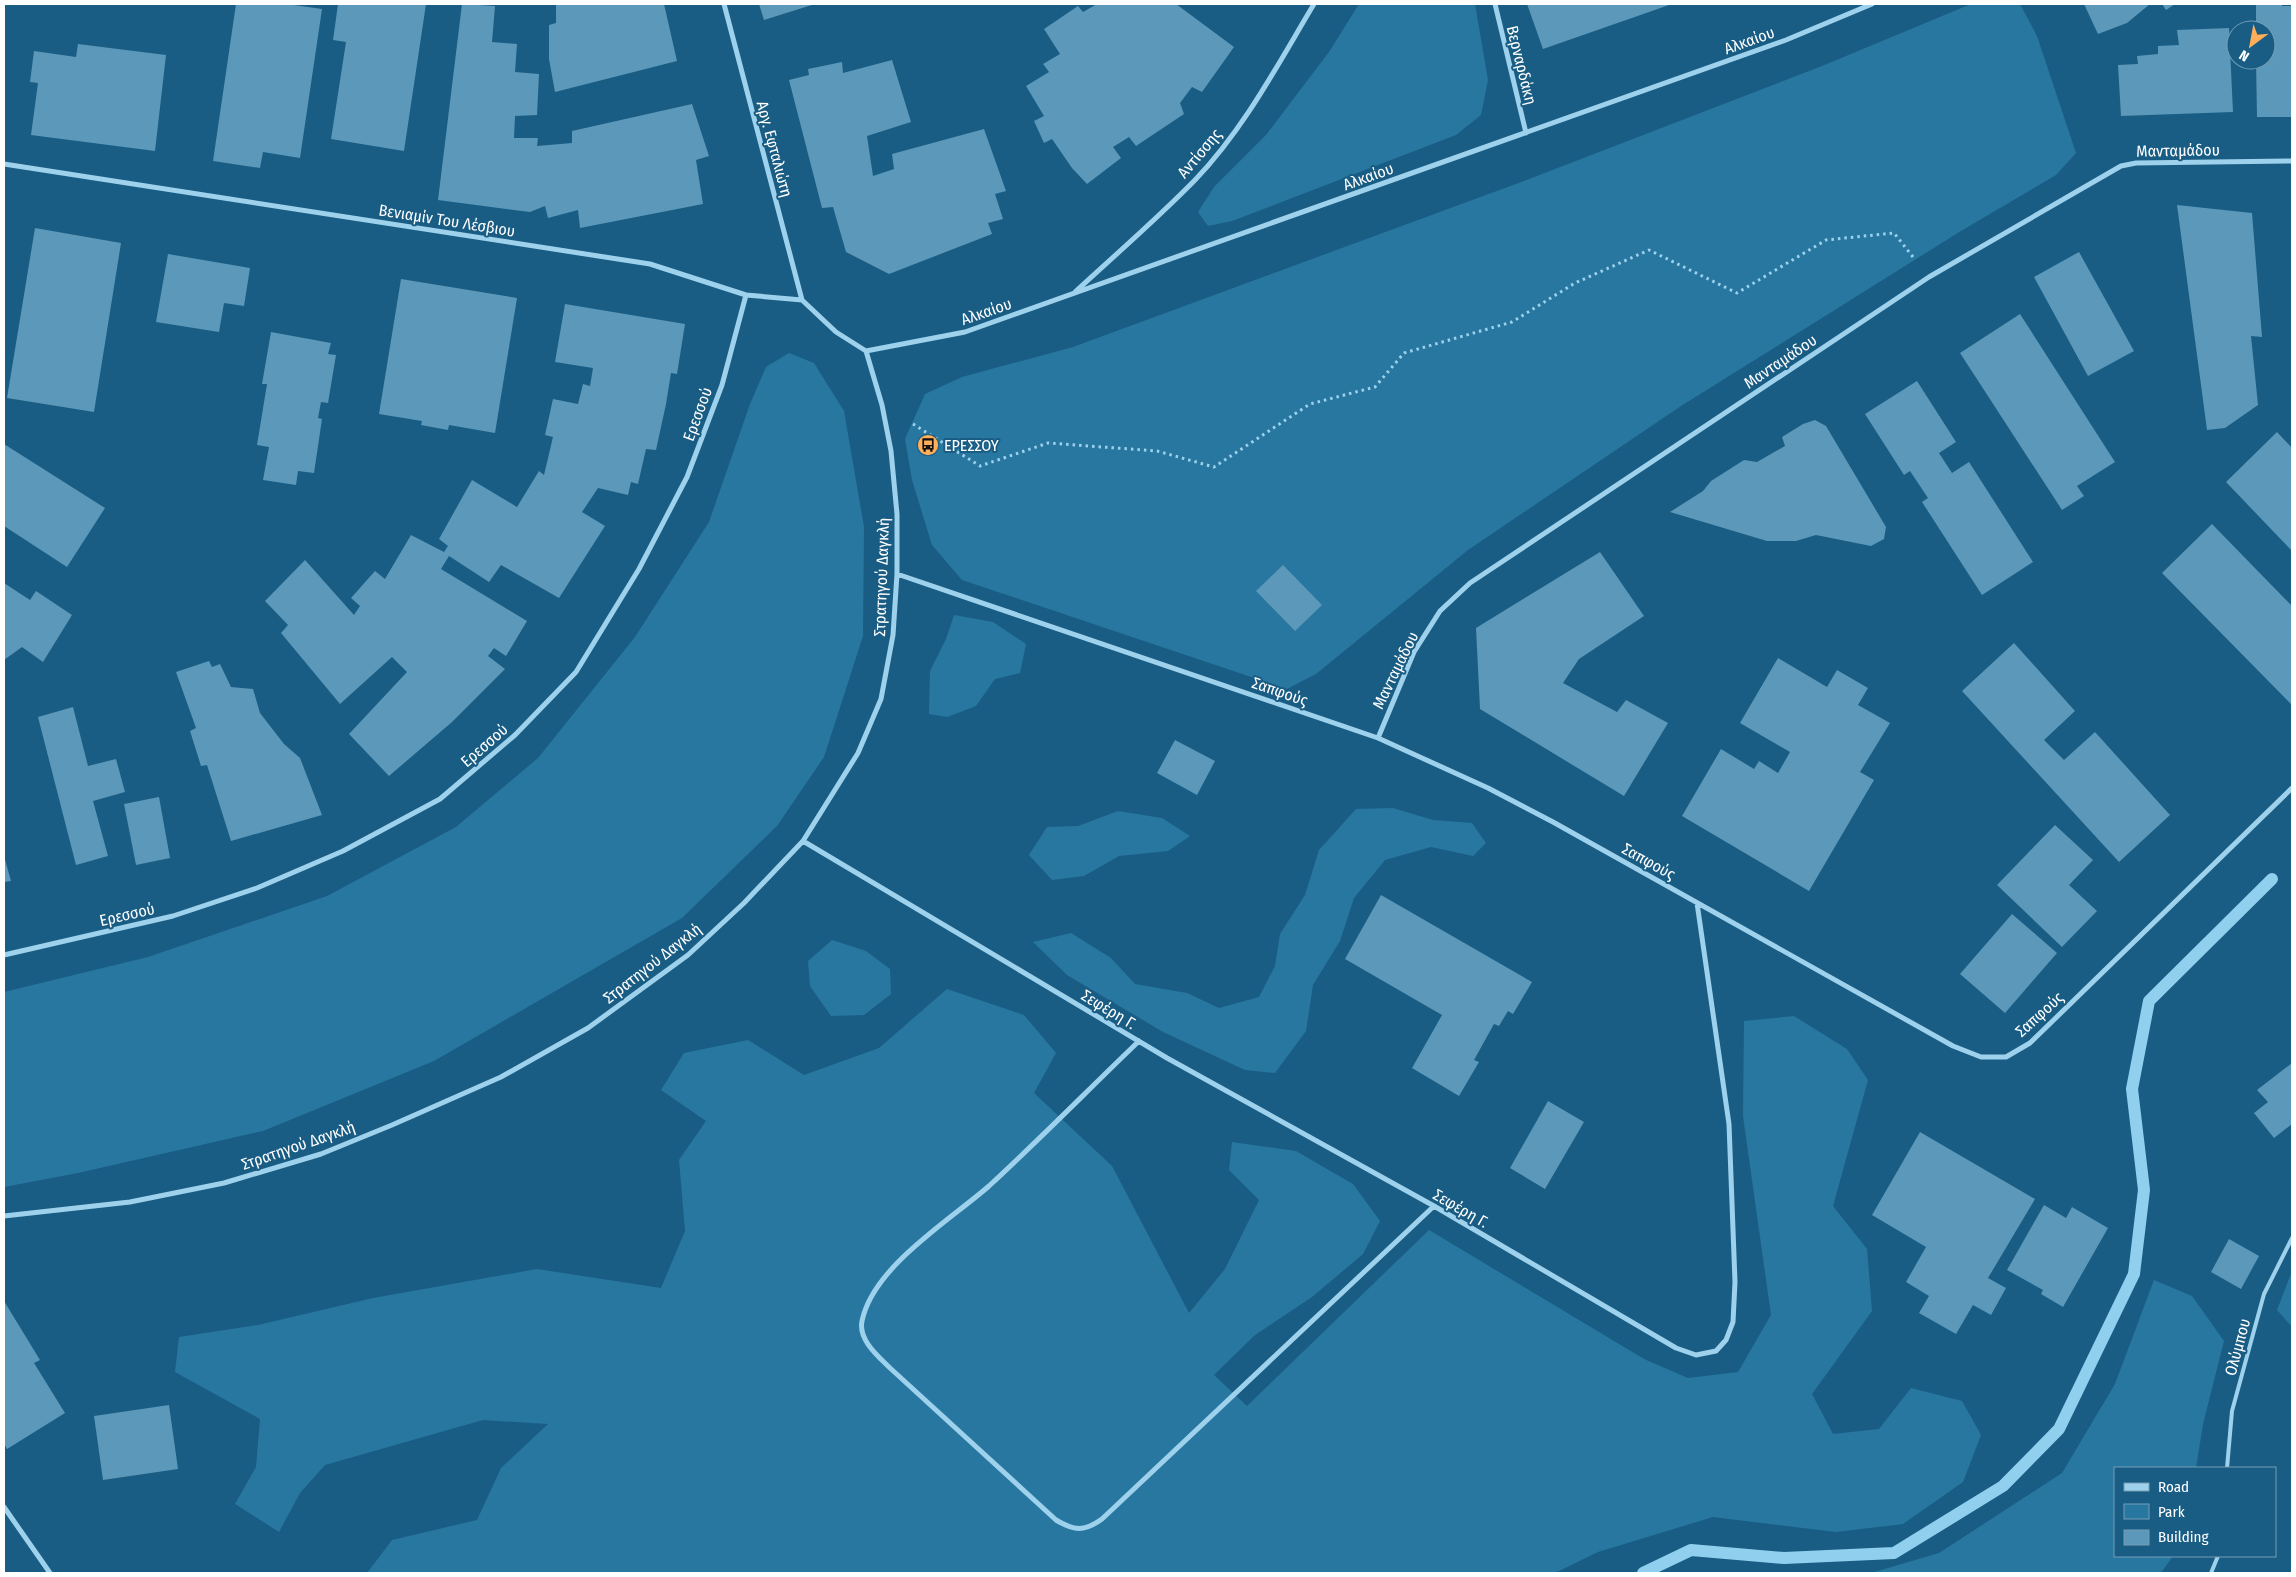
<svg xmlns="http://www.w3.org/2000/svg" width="2296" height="1577" font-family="'Fira Sans Condensed',sans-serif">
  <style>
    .green { fill: #2877a1 }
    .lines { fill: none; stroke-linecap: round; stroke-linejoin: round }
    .stream { stroke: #91cfee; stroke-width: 12 }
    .building { fill: #5c98b9 }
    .path { stroke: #9ed1ec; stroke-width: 3; stroke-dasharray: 2.5 4; stroke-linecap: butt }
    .lane { stroke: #9ed1ec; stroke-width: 4 }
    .street { stroke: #9ed1ec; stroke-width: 5 }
    .labels { text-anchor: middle; stroke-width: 4; stroke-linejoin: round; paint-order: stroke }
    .street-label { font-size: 16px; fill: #fff; stroke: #195d84 }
    .poi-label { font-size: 16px; fill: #fff; stroke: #195d84; text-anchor: start }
  </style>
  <rect width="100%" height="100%" fill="#195d84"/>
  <path class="green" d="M 1359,4 L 1475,4 L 1488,80 L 1481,115 L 1456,135 L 1232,221 L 1208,226 L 1198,212 L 1214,187 L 1266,135 L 1329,52 Z
    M 1971,4 L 2020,4 L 2037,36 L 2076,153 L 2056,175 L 1961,231 L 1681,406 L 1468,550 L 1316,674 L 1287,689 L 962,580 L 932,545 L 912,480 L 905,439 L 925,394 L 962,377 L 1073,347 L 1524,181 L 1822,66 Z
    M 789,353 L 814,363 L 844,411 L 864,527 L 863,636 L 824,757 L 777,826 L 682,918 L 434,1061 L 263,1131 L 78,1173 L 4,1187 L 4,992 L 148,957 L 327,896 L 456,827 L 538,758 L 635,637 L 709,522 L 750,404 L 766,367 Z
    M 954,615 L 993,622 L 1026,644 L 1020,673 L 995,679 L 976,706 L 947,717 L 929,714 L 930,671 L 946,639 Z
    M 1393,808 L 1433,820 L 1472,823 L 1486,843 L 1473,856 L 1431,847 L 1385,860 L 1354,898 L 1340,941 L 1313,985 L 1306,1031 L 1275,1073 L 1245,1070 L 1163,1032 L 1067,975 L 1033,942 L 1071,933 L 1111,958 L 1135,984 L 1187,993 L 1219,1008 L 1259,997 L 1275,966 L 1280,934 L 1305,895 L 1319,850 L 1356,809 Z
    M 1118,811 L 1162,818 L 1190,836 L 1168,851 L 1119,856 L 1084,876 L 1052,880 L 1029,855 L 1047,827 L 1078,826 Z
    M 832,940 L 866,951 L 890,969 L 891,994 L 864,1015 L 831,1016 L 810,986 L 808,961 Z
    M 947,989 L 1024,1015 L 1056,1053 L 1034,1093 L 1112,1166 L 1189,1313 L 1225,1269 L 1259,1200 L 1229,1170 L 1232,1142 L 1296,1151 L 1353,1184 L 1380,1221 L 1363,1254 L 1312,1297 L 1255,1335 L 1214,1375 L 1247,1406 L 1429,1230 L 1644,1359 L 1688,1378 L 1738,1372 L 1771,1315 L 1743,1116 L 1744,1021 L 1794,1016 L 1847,1049 L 1868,1080 L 1833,1206 L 1867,1249 L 1872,1311 L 1812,1394 L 1833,1434 L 1879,1429 L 1911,1388 L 1962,1401 L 1981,1435 L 1963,1482 L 1903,1524 L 1836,1532 L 1713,1517 L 1598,1552 L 1555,1573 L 367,1573 L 392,1540 L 477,1520 L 501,1468 L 548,1424 L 483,1420 L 325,1465 L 300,1493 L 279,1532 L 235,1504 L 256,1467 L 260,1419 L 175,1372 L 179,1337 L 258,1325 L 373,1298 L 537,1269 L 661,1288 L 685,1231 L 679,1160 L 706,1121 L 661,1090 L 684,1053 L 748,1040 L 804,1075 L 879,1048 Z
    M 2292,1271 L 2292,1327 L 2277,1310 Z
    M 2154,1280 L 2192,1296 L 2224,1341 L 2203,1424 L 2196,1468 L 2115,1468 L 2115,1556 L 2173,1556 L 2161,1573 L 1871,1573 L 1939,1553 L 2062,1473 L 2115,1384 Z"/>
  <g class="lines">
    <path class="stream" d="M 1643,1573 L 1691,1550 L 1784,1558 L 1894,1553 L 2003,1486 L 2059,1429 L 2134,1274 L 2144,1190 L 2132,1089 L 2149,1001 L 2272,879"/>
  </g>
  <path class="building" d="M 236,4 L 287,4 L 322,9 L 300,158 L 263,152 L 260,168 L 213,161 Z
    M 338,4 L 426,4 L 404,151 L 331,139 L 346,42 L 333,40 Z
    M 462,4 L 495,6 L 492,42 L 517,44 L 515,72 L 539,74 L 537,115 L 515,116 L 514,138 L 538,138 L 537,146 L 572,143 L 572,131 L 692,104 L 709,156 L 696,160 L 703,204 L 580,228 L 578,210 L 548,218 L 545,206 L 530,212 L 438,200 Z
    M 556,4 L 664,4 L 677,61 L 555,92 L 549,59 L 549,25 L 556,23 Z
    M 759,4 L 815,4 L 764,20 Z
    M 1097,4 L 1176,4 L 1234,47 L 1202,92 L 1192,87 L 1180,103 L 1184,114 L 1136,146 L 1129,137 L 1113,147 L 1121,158 L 1087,184 L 1072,168 L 1052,139 L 1044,143 L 1034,121 L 1044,116 L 1026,86 L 1049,72 L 1043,64 L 1060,54 L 1044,29 L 1078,6 L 1083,12 Z
    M 1527,4 L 1672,4 L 1543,49 Z
    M 2084,4 L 2150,4 L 2127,23 L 2098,34 Z
    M 2162,4 L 2175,4 L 2166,10 Z
    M 2256,4 L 2282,4 L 2282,6 L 2292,6 L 2292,117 L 2257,117 L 2256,60 L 2266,60 L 2266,30 L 2256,30 Z
    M 2229,28 L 2233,112 L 2121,116 L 2118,65 L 2138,64 L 2137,56 L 2158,54 L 2158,46 L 2179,45 L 2177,30 Z
    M 78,44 L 166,55 L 155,151 L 31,135 L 38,83 L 30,82 L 34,51 L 76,57 Z
    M 892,60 L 911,122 L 867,136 L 873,176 L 894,169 L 892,154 L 984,129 L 1006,191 L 995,194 L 1003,219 L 988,223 L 992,234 L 889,274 L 846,252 L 833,207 L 822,208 L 789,80 L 809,75 L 808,69 L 842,62 L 843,73 Z
    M 2177,205 L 2252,213 L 2262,337 L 2251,336 L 2258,405 L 2225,428 L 2207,430 Z
    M 35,228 L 121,243 L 94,412 L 7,398 Z
    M 2079,252 L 2134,351 L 2088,376 L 2034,277 Z
    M 168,254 L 250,268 L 244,306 L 224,303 L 219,332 L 156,322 Z
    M 401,279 L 517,298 L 495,433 L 449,425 L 448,430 L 421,425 L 422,421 L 379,414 Z
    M 565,304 L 685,324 L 677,374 L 671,373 L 666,404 L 656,450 L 646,449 L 638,484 L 631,482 L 628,495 L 598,488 L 582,512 L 605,526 L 559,598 L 501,565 L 489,582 L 449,556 L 441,569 L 527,621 L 506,656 L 494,648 L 488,656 L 505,669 L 452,722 L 389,776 L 349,734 L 407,672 L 392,657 L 340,704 L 281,633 L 288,625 L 265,601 L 305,560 L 354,615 L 360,606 L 351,598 L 375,571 L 385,579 L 411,535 L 444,552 L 448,546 L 439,539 L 472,480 L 517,507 L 539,471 L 544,475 L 553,437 L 545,435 L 553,399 L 578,404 L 583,384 L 590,386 L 593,368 L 555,362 Z
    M 2020,314 L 2115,462 L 2077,486 L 2084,496 L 2062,510 L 1960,353 Z
    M 271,332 L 331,343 L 328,354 L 336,355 L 328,403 L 321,402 L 318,418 L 322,419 L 314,473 L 298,471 L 296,485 L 263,480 L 269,447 L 257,445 L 267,384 L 262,384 Z
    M 1917,381 L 1956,442 L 1939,453 L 1952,473 L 1969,462 L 2033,562 L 1982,595 L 1922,502 L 1928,498 L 1910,471 L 1904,475 L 1865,414 Z
    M 1815,420 L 1826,426 L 1886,527 L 1884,539 L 1871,546 L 1816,535 L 1796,541 L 1767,541 L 1670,512 L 1703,491 L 1711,481 L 1744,460 L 1757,462 L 1785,446 L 1782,437 L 1803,424 Z
    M 2277,432 L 2292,448 L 2292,551 L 2226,482 Z
    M 4,444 L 105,508 L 67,567 L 4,526 Z
    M 2212,524 L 2292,606 L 2292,705 L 2162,573 Z
    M 1600,552 L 1644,616 L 1579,659 L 1563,683 L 1617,712 L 1626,700 L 1668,723 L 1624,796 L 1480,709 L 1476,628 Z
    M 1283,565 L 1322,605 L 1295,631 L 1256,591 Z
    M 4,583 L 30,600 L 36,591 L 72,615 L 43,662 L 22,647 L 4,660 Z
    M 2014,643 L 2075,711 L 2044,740 L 2064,760 L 2095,732 L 2170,815 L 2119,862 L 1962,691 Z
    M 1778,658 L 1827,687 L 1837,670 L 1868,688 L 1858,705 L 1890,723 L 1860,772 L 1874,780 L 1809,891 L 1682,816 L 1721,749 L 1754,769 L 1759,761 L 1778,773 L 1790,752 L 1740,723 Z
    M 209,661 L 212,667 L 220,664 L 231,687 L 253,689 L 260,713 L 284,744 L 300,758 L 322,815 L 231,841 L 207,765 L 201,766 L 190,731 L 196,728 L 176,672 Z
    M 73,707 L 88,766 L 116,759 L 125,792 L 93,801 L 108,856 L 76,865 L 38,717 Z
    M 1175,740 L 1215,761 L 1197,795 L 1157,773 Z
    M 159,797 L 170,858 L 136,865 L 124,804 Z
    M 2055,825 L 2093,860 L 2069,885 L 2097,911 L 2062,947 L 1997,885 Z
    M 4,856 L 11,881 L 4,882 Z
    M 1381,895 L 1532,982 L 1513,1014 L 1508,1011 L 1499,1026 L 1494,1024 L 1474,1060 L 1479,1062 L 1459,1096 L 1412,1068 L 1442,1015 L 1345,959 Z
    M 2012,914 L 2057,953 L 2005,1013 L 1960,974 Z
    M 2292,1063 L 2292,1124 L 2274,1138 L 2254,1113 L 2268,1102 L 2257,1090 Z
    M 1548,1101 L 1584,1122 L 1545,1189 L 1510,1168 Z
    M 1920,1132 L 2035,1199 L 1988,1278 L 2006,1288 L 1991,1315 L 1973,1305 L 1956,1334 L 1919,1313 L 1929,1296 L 1906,1282 L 1926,1247 L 1872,1215 Z
    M 2044,1205 L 2066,1218 L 2072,1207 L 2108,1228 L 2063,1307 L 2041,1294 L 2043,1290 L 2007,1270 Z
    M 2229,1239 L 2259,1256 L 2241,1289 L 2211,1272 Z
    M 4,1301 L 40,1360 L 34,1363 L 65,1413 L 7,1449 L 4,1444 Z
    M 169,1405 L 178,1469 L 103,1480 L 94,1416 Z"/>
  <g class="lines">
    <path class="path" d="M 913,424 L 980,466 L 1048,443 L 1157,451 L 1214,467 L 1310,404 L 1375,387 L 1404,353 L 1512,322 L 1575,283 L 1649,250 L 1737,293 L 1826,240 L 1894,233 L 1913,257"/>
    <path class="lane" d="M 2227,1468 L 2232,1411 L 2264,1294 L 2292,1238
      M 2211,1573 L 2218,1556"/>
    <path class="street" d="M 724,4 L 802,300
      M 1495,4 L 1526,133
      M 4,164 L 650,264 L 746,295 L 802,300 L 836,332 L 866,351
      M 1075,292 C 1115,255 1157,219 1195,180 C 1244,129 1278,64 1314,4
      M 866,351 L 965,332 L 1786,40 L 1872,4
      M 897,574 L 1378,738 L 1488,788 L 1553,822 L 1953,1046 L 1981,1057 L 2006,1057 L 2030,1043 L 2292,788
      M 1378,738 L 1414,652 L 1440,611 L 1470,583 L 1929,277 L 2121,166 L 2136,163 L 2292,161
      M 803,841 L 1167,1058 L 1434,1206 L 1676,1348 L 1696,1355 L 1716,1351 L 1726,1340 L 1733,1322 L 1735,1282 L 1729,1124 L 1697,903
      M 4,955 L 173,916 L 257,888 L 343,851 L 440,799 L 515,735 L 576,672 L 639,569 L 687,477 L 722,385 L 746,295
      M 1139,1041 C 1089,1089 1040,1139 989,1186 C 949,1221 873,1267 862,1321 C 858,1340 879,1357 890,1368 L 1056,1520 C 1074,1531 1084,1532 1102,1519 L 1434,1206
      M 4,1216 L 130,1202 L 224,1183 L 321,1154 L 392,1125 L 501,1077 L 588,1028 L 688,955 L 744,903 L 803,841 L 858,753 L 881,699 L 893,635 L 897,574 L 897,514 L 891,451 L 882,405 L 866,351
      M 4,1507 L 50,1573"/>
  </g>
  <defs>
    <g id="bus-disc" transform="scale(1.125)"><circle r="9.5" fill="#ffae59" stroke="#195d84"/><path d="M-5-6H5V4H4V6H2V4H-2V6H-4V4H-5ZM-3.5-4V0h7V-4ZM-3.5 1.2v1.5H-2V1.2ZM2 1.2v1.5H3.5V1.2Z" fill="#111"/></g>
  </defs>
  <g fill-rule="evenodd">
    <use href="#bus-disc" x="928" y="445"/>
  </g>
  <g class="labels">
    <g class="street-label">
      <text transform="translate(1749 40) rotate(-20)" y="6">Αλκαίου</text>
      <text transform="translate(1522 65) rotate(76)" y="6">Βερναρδάκη</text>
      <text transform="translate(775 149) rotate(75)" y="6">Αργ. Εφταλιώτη</text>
      <text transform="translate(2178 150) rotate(-1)" y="6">Μανταμάδου</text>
      <text transform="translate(1199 153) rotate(-50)" y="6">Αντίσσης</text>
      <text transform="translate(1368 176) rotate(-20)" y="6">Αλκαίου</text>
      <text transform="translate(447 220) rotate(9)" y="6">Βενιαμίν Του Λέσβιου</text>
      <text transform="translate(986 311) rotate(-19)" y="6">Αλκαίου</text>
      <text transform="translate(1780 361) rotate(-34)" y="6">Μανταμάδου</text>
      <text transform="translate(697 414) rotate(-70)" y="6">Ερεσσού</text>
      <text transform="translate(881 577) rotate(-88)" y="6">Στρατηγού Δαγκλή</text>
      <text transform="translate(1395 670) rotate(-64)" y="6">Μανταμάδου</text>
      <text transform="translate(1280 691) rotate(19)" y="6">Σαπφούς</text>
      <text transform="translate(484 745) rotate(-41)" y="6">Ερεσσού</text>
      <text transform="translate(1649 861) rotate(29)" y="6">Σαπφούς</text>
      <text transform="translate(127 914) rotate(-13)" y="6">Ερεσσού</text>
      <text transform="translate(652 963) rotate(-38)" y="6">Στρατηγού Δαγκλή</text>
      <text transform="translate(1109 1009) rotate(31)" y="6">Σεφέρη Γ.</text>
      <text transform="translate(2039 1014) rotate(-42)" y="6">Σαπφούς</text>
      <text transform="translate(298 1145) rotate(-19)" y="6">Στρατηγού Δαγκλή</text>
      <text transform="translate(1461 1208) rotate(30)" y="6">Σεφέρη Γ.</text>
      <text transform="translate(2237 1347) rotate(-75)" y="6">Ολύμπου</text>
    </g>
    <g class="poi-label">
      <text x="944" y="451">ΕΡΕΣΣΟΥ</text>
    </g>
  </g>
  <rect width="2296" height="1577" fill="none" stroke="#ffffff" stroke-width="10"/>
  <rect x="2114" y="1467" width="162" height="90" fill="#195d84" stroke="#759eb5"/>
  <rect x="2124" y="1483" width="25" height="8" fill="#9ed1ec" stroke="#759eb5"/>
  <text x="2158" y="1492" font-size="15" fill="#ffffff">Road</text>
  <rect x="2124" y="1504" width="25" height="15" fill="#2877a1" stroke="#759eb5"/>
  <text x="2158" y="1517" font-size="15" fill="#ffffff">Park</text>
  <rect x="2124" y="1530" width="25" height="15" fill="#5c98b9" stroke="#759eb5"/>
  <text x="2158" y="1542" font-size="15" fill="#ffffff">Building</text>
  <g transform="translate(2251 45) rotate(212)"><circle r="24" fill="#195d84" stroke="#759eb5"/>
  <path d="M0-4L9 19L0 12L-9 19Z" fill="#ffae59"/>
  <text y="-8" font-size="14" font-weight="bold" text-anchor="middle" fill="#ffffff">N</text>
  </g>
</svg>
